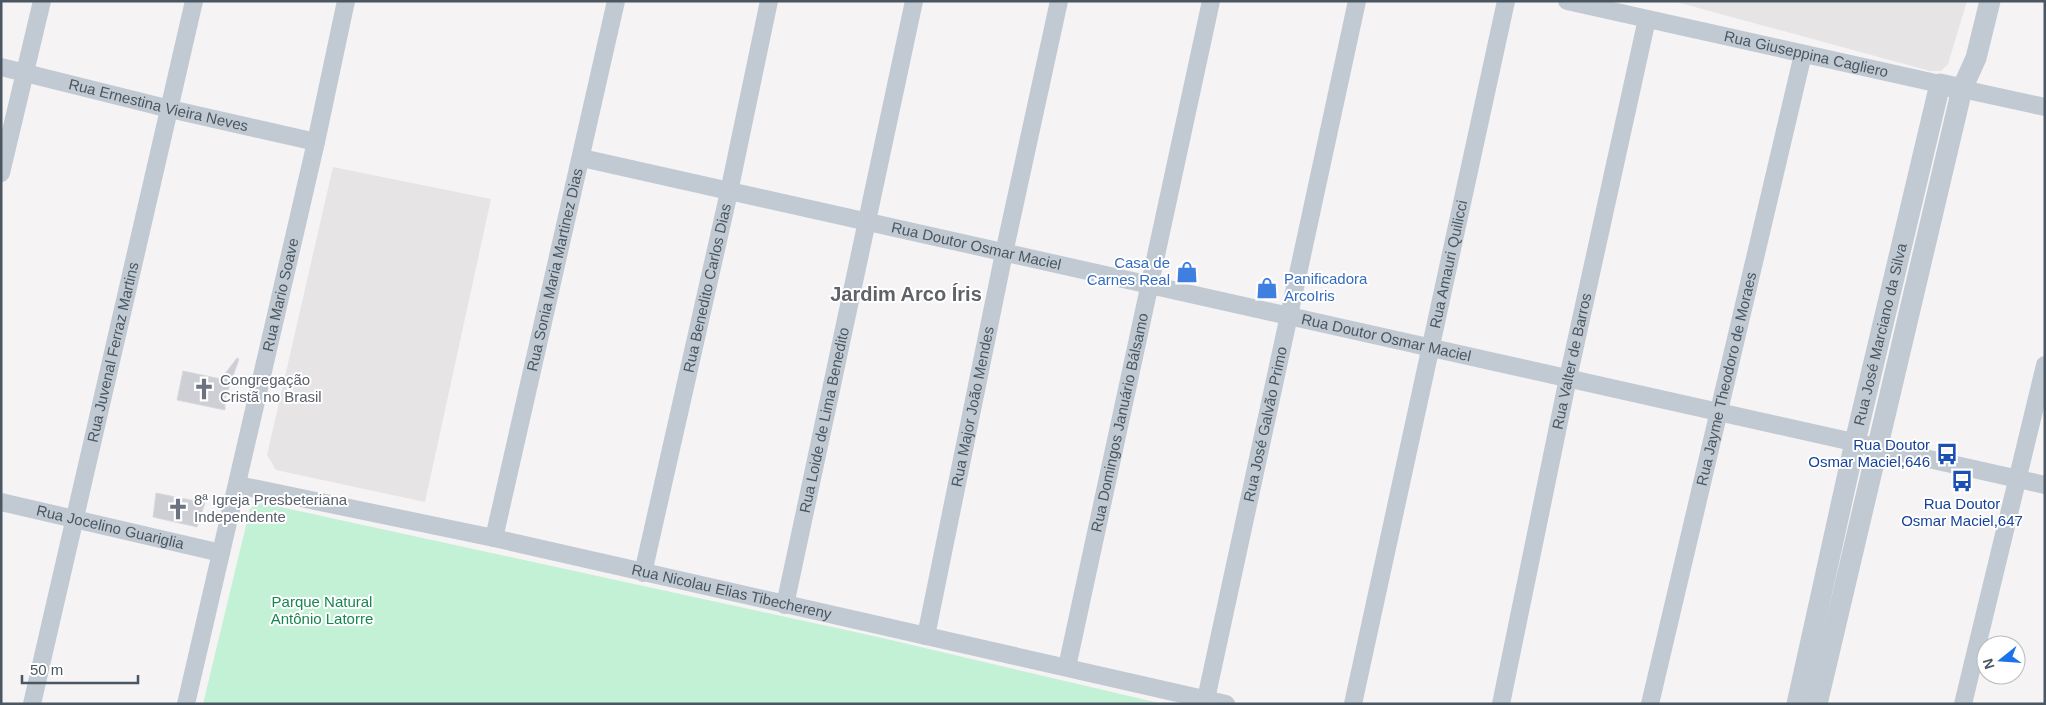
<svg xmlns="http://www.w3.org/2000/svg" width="2046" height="705" font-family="Arial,sans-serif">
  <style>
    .education { fill: #e6e4e5 }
    .green { fill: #c3f1d5 }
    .building { fill: #cdcfd5; stroke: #d7d9de }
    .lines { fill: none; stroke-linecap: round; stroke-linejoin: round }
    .minor { stroke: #c1cad2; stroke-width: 18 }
    .tertiary { stroke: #c1cad2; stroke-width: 21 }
    .labels { text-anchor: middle; stroke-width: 4; stroke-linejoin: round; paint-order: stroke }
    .street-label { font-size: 15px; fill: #4a5661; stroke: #fff }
    .shop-label { font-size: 15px; fill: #366cbe; stroke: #fff; text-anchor: end }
    .worship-label { font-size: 15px; fill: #5b616d; stroke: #fff; text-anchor: start }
    .transit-label { font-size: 15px; fill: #164399; stroke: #fff; text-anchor: end }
    .park-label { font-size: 15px; fill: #17864f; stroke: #fff }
    .district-label { font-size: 20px; font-weight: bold; fill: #5f6368; stroke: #fff }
  </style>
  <rect width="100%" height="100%" fill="#f5f3f3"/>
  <path class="education" d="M 1673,1 L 1967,1 L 1948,64 L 1941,71 L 1930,71 Z
    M 333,167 L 491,199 L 425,502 L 276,470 L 267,455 Z"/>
  <path class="green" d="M 262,503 L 878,637 L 1163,704 L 203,704 L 250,509 L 255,505 Z"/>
  <path class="building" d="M 237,358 L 239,359 L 225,399 L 225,410 L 177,400 L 183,371 L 221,379 Z
    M 156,493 L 205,503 L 197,527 L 153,517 Z"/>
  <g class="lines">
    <g class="minor">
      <path id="s1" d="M 1567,1 L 1940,84"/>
      <path id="s2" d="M 1,67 L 170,109 L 316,142"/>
      <path d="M 1962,89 L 2045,107"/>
      <path id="s3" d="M 582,158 L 2045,485"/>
      <path d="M 1,173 L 42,1"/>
      <path id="s4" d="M 238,485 L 494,538 L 1226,704"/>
      <path id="s5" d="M 1,502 L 221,553"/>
      <path id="s6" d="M 494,538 L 616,1"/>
      <path id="s7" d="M 643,573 L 729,192 L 769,1"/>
      <path id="s8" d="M 785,605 L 914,1"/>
      <path id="s9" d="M 926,636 L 1004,253 L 1059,1"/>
      <path id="s10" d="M 1067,667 L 1211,1"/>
      <path id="s11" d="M 1206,699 L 1357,1"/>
      <path id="s12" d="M 32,704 L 194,1"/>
      <path id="s13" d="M 186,704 L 316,142 L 346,1"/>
      <path id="s14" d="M 1353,704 L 1506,1"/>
      <path id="s15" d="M 1501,704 L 1568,378 L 1647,19"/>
      <path id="s16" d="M 1650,704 L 1803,54"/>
      <path d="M 1963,704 L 2045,365"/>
    </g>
    <g class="tertiary">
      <path id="s17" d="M 1797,704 L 1855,442 L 1940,84 L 1962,89"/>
      <path d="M 1817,704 L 1962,89 L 1976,58 L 1990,1"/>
    </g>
  </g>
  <defs>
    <g id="shop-bare" transform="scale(1.725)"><path d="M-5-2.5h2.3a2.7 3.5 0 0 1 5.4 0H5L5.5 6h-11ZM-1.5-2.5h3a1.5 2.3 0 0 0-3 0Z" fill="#3f7fe0" stroke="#fff" stroke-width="2.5" paint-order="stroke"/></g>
    <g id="church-bare" transform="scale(1.725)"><path d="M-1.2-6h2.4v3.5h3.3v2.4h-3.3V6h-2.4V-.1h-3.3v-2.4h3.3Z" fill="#6b7280" stroke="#fff" stroke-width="2.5" paint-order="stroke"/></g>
    <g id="bus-bare" transform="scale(1.725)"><path d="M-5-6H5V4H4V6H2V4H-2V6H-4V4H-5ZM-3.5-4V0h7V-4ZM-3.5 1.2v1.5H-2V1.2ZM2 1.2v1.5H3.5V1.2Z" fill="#1a4fb4" stroke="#fff" stroke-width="2.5" paint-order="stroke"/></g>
  </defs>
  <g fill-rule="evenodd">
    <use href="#shop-bare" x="1187" y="272"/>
    <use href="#shop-bare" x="1267" y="288"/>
    <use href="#church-bare" x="204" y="389"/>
    <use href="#bus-bare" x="1947" y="454"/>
    <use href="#bus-bare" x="1962" y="481"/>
    <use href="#church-bare" x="178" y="509"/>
  </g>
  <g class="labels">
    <g class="street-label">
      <text dy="5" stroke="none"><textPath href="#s1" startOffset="245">Rua Giuseppina Cagliero</textPath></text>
      <text dy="5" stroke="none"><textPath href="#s2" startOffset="162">Rua Ernestina Vieira Neves</textPath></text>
      <text dy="5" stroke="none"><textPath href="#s3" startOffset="404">Rua Doutor Osmar Maciel</textPath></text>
      <text dy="5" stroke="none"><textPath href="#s14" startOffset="450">Rua Amauri Quilicci</textPath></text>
      <text dy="5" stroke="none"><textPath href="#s6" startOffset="275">Rua Sonia Maria Martinez Dias</textPath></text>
      <text dy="5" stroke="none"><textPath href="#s7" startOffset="292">Rua Benedito Carlos Dias</textPath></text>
      <text dy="5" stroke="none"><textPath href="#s13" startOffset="420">Rua Mario Soave</textPath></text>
      <text dy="5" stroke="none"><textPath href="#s17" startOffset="379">Rua José Marciano da Silva</textPath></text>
      <text dy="5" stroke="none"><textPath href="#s3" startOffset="824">Rua Doutor Osmar Maciel</textPath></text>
      <text dy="5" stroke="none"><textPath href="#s12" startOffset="361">Rua Juvenal Ferraz Martins</textPath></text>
      <text dy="5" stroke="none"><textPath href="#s15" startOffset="350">Rua Valter de Barros</textPath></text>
      <text dy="5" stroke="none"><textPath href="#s16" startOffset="334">Rua Jayme Theodoro de Moraes</textPath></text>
      <text dy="5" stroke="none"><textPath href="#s9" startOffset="234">Rua Major João Mendes</textPath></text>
      <text dy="5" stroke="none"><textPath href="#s8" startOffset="189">Rua Loide de Lima Benedito</textPath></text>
      <text dy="5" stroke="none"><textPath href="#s10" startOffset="250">Rua Domingos Januário Bálsamo</textPath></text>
      <text dy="5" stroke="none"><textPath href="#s11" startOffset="281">Rua José Galvão Primo</textPath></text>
      <text dy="5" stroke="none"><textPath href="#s5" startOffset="112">Rua Jocelino Guariglia</textPath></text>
      <text dy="5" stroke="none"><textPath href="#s4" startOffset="505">Rua Nicolau Elias Tibechereny</textPath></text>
    </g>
    <g class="shop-label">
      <text x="1170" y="268">Casa de<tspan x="1170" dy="17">Carnes Real</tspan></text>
      <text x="1284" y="284" text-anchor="start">Panificadora<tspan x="1284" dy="17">ArcoIris</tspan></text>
    </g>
    <g class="worship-label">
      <text x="220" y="385">Congregação<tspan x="220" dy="17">Cristã no Brasil</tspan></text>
      <text x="194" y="505">8ª Igreja Presbeteriana<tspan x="194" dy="17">Independente</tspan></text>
    </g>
    <g class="transit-label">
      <text x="1930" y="450">Rua Doutor<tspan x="1930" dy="17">Osmar Maciel,646</tspan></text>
      <text x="1962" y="509" text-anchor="middle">Rua Doutor<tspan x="1962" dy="17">Osmar Maciel,647</tspan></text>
    </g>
    <g class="park-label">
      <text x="322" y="607">Parque Natural<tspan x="322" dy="17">Antônio Latorre</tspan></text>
    </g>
    <g class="district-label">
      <text x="906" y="301">Jardim Arco Íris</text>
    </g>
  </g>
  <rect width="2046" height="705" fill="none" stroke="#4a5661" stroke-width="5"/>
  <g transform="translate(2001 660) rotate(253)"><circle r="24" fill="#ffffff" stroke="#b7bbc0"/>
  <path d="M0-4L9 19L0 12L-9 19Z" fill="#1a73e8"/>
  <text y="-8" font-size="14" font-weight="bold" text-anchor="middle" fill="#4a5661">N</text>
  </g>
  <path d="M22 675v8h116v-8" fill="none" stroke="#4a5661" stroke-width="2.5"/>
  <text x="30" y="675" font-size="15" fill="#4a5661" stroke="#ffffff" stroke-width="4" paint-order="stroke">50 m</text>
</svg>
